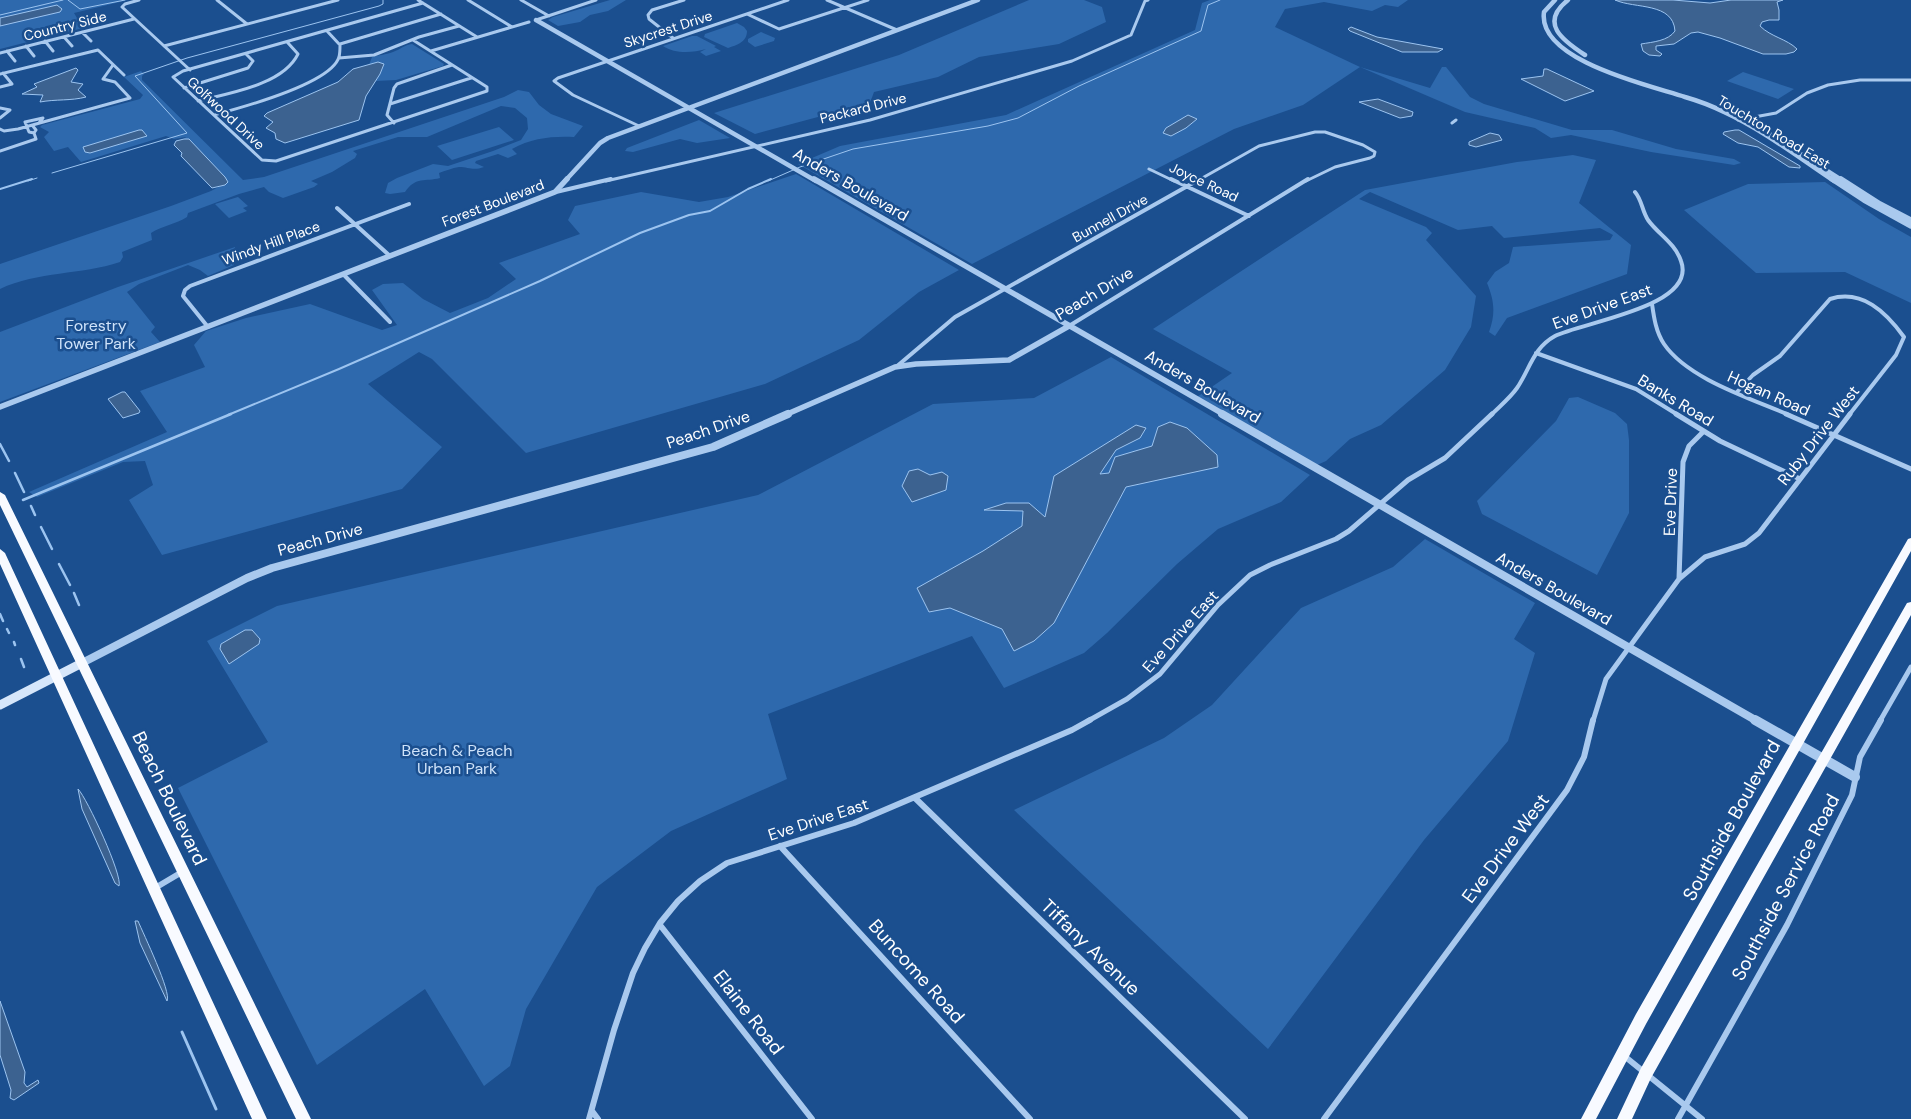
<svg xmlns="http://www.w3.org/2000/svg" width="1911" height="1119" font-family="'DM Sans',sans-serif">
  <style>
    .green { fill: #2e69ad }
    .water { fill: #3c6290; stroke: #9cc4f0 }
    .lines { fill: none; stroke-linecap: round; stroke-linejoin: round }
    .stream-far3 { stroke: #9cc4f0; stroke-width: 1 }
    .stream-far2 { stroke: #9cc4f0; stroke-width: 2 }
    .stream-far1 { stroke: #9cc4f0; stroke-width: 2.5 }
    .stream { stroke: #9cc4f0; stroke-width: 3 }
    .minor-far3 { stroke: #a9c9ee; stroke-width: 3 }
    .minor-far2 { stroke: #a9c9ee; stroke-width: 4 }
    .minor-far1 { stroke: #a9c9ee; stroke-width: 5 }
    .minor { stroke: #a9c9ee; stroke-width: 6 }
    .tertiary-far3 { stroke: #a9c9ee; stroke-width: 4.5 }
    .tertiary-far2 { stroke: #a9c9ee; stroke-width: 5.5 }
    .tertiary-far1 { stroke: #a9c9ee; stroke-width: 8 }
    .tertiary { stroke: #a9c9ee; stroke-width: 10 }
    .secondary { stroke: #d6e6fa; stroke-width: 9 }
    .trunk { fill: #f8faff; fill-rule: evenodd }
    .labels { text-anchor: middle; stroke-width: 5; stroke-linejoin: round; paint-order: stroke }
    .far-street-label { font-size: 14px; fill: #fff; stroke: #1b4f8f }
    .street-label { font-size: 16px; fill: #fff; stroke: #1b4f8f }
    .park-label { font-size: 16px; fill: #cfe3fa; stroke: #1b4f8f }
    .near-street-label { font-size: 19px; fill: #fff; stroke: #1b4f8f }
  </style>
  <rect width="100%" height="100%" fill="#1b4f8f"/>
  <path class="green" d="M 0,0 L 128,0 L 74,13 L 83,28 L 0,49 Z
    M 610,0 L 626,0 L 608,11 L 590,15 L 580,22 L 558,26 L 548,20 L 553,17 Z
    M 1029,0 L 1084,0 L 1102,7 L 1106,22 L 1059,44 L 979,57 L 938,77 L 874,92 L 870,103 L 755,134 L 714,113 L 899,55 Z
    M 1210,0 L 1408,0 L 1398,7 L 1385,5 L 1372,11 L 1324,2 L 1285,9 L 1275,27 L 1360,67 L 1430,88 L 1442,67 L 1446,67 L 1470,97 L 1484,104 L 1572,130 L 1612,130 L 1676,149 L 1734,159 L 1741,163 L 1734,165 L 1651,152 L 1571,135 L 1551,138 L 1535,128 L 1465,112 L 1360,67 L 1303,105 L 1234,129 L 972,264 L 798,164 L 840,146 L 1006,115 L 1195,30 L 1202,3 Z
    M 737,23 L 744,27 L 747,31 C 747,42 737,45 728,48 L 704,37 L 705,34 Z
    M 761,32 L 775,38 L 774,41 L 755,47 L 748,42 L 748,39 Z
    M 692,36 L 697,36 L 716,46 L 714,47 L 721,51 L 706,56 L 700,52 L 706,49 C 692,53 675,54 663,46 Z
    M 412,44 L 444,64 L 443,66 L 396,80 L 375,81 L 380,74 L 378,62 L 369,65 L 372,57 C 379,55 385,55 393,52 C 401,49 404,45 412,44 Z
    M 141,71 L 144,74 L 142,76 L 142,80 L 243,180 L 264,177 L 504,97 L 518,90 L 529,92 L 539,105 L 551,114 L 583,126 L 574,137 C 552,136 532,138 512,149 L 517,154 L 508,158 L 498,154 L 476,161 L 475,163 L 484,167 C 473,171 469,167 459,167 C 452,168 445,171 439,173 L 440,178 C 425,182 416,176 405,192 L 390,194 L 385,193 L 388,183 L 397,178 L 433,164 L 448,166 L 493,151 L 521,140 L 528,129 L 527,118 L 515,108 L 501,106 L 427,137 L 398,137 L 353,151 L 357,154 L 355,158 L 332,172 L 311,181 L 318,184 L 314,187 L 283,198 L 269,192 L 264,187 L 239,194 L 188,213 L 187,217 C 176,224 162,226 151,233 L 152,240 L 122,252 L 123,257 L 120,262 C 81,275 38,271 0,289 L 0,264 L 171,206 L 211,191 L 228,182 L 189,140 L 184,139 L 186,137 L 174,139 L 166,136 L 81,162 L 68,147 L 54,151 L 44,137 L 49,132 L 40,127 L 42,125 L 140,99 L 143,95 L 124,77 Z
    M 1743,72 L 1794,89 L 1778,99 L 1727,81 Z
    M 699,120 L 730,138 L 697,143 L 680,139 L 633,152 L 625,151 L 627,148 Z
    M 499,127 L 514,140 L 452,160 L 437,146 Z
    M 1573,155 L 1596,160 L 1579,203 L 1631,245 L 1627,274 L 1507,318 L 1495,336 L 1489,332 C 1496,313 1494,300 1487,283 L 1495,272 L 1509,263 L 1513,247 L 1610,240 L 1613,235 L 1600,228 L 1504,238 L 1492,226 L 1458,230 L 1370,192 L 1359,199 L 1426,227 L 1432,233 L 1426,240 L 1476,296 L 1471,327 L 1445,370 L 1381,425 L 1350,439 L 1326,461 L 1317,465 L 1197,397 L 1232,373 L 1153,329 L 1365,190 L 1517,162 Z
    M 796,174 L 959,270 L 919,292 L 859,340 L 765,384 L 526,453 L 432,359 L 419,352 L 368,384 L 442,447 L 402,489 L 162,555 L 129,500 L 153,485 L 145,461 L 123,462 L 37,497 L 29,492 L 167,432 L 140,391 L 205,367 L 194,345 L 206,331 L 246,318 L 310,304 L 382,330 L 397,325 L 372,290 L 383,284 L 403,283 L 423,299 L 450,313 L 488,298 L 516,279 L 499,263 L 580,234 L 568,220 L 575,206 L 641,192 L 699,202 L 728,197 Z
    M 1825,182 L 1879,219 L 1911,237 L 1911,303 L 1845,272 L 1756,273 L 1684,210 L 1748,184 Z
    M 238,197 L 248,206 L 243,208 L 247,211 L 229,218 L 215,204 Z
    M 235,247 L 234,265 L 208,276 L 200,270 L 188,265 L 139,284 L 127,292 L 155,327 L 151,332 L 160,342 L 0,402 L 0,332 L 118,287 Z
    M 1111,357 L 1310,475 L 1281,502 L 1218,529 L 1177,564 L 1107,633 L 1084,653 L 1004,688 L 972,636 L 768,714 L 787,779 L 671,831 L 597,887 L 526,1009 L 510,1066 L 484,1086 L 425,989 L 317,1065 L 178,788 L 268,742 L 207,641 L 277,606 L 758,495 L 933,404 L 1034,398 Z
    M 1578,397 L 1615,413 L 1627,424 L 1629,440 L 1629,513 L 1597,575 L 1482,514 L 1477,501 L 1556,421 L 1569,398 Z
    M 1425,539 L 1535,603 L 1514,639 L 1535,653 L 1508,741 L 1424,840 L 1268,1049 L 1014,810 L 1164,738 L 1212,705 L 1301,608 L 1393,567 Z"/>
  <path class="water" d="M 1615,0 L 1673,0 L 1710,3 L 1731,0 L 1783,0 L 1777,2 L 1779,10 L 1779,20 L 1769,20 L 1762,22 L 1760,26 C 1771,37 1787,39 1797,49 L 1794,52 L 1786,54 L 1763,54 L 1720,38 L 1698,32 L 1691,33 L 1674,44 L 1656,46 L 1656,50 L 1662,54 L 1660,56 L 1649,55 L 1643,51 L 1641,44 C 1653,42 1668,41 1675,31 C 1673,2 1635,9 1615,0 Z
    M 57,5 L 62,9 L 60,12 L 0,26 L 0,18 Z
    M 1351,27 L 1377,37 L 1443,49 L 1438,52 L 1402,52 L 1350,31 L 1348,29 Z
    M 378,62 L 384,64 L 380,74 L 366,96 L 359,120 L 285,143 L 276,139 L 275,133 L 266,128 L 273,122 L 264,116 L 267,113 L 338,82 L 353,69 Z
    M 76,68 L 78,70 L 71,82 L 83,84 L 78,90 L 86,97 C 71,101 56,99 40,102 L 43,95 L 22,94 L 37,87 L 34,84 Z
    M 1544,69 L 1547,69 L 1594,91 L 1565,101 L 1521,79 L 1543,76 Z
    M 1378,99 L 1413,112 L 1412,116 L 1400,118 L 1359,102 Z
    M 1188,115 L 1197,119 L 1186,128 L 1171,136 L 1163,133 L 1166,128 Z
    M 139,130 L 142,130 L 147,136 L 90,153 L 85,152 L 83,147 Z
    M 1735,130 L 1739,130 L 1800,166 L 1800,168 L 1789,167 L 1758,147 L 1738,143 L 1723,134 L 1724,132 Z
    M 1490,133 L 1499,135 L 1502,140 L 1476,147 L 1469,145 L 1469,142 Z
    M 184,139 L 189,139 L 225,177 L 228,182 L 225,185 L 212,188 L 181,156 L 182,153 L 174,145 L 176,141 Z
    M 122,392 L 125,392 L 140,411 L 139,413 L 123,418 L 108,399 Z
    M 1170,422 L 1187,428 L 1217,455 L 1218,467 L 1126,487 L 1054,623 L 1034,641 L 1014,651 L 1002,629 L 950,608 L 929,612 L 917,588 L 983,551 L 1022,526 L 1023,511 L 984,510 L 1006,503 L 1029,503 L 1045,517 L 1054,476 L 1136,425 L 1146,428 L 1140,438 L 1116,450 L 1100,474 L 1109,473 L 1115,457 L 1152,446 L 1158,427 Z
    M 918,469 L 930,475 L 942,472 L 948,476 L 946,490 L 912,502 L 902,486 L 909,471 Z
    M 245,630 L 252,630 L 260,639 L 259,644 L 229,664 L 220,649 L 221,644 Z
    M 78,789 C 87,798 123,876 119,886 L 115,883 L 82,809 Z
    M 135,921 L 138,921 C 143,933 172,993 167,1001 L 140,943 Z
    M 0,1001 L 25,1072 L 24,1083 L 27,1087 L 38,1080 L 39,1083 L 14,1100 L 10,1098 L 11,1090 L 0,1055 Z"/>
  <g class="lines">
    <path class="stream-far3" d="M 68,0 L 80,9 L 125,0
      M 0,15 L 63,0
      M 52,173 L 187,133 L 135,76 L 187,58 L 379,6 L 383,4 L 383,0
      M 28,181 L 37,178
      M 768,181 L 800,167 L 853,149 L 988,126 L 1018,118 L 1079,86 L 1201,31 L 1208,5 L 1220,0"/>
    <path class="stream-far2" d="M 0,189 L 32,179
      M 228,415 L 339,369 L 540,281 L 640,233 L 689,215 L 710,211 L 748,189 L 771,179"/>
    <path class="stream-far1" d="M 0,444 L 9,461
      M 15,473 L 24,492
      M 23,500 L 231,414
      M 31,506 L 35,515
      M 41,527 L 52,549
      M 59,564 L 70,585
      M 74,593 L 79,605
      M 0,614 L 3,621
      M 7,629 L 9,633
      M 14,642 L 15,645
      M 21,659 L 24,667"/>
    <path class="stream" d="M 182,1032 L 216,1109"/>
    <path class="minor-far3" d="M 139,0 L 125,4 L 122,7 L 190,70
      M 217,0 L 247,24
      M 418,0 L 477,37
      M 468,0 L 512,27
      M 521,0 L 549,16
      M 827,0 L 897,30
      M 747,14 L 779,29 L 868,0
      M 536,20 L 596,0
      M 82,32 L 91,41
      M 64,37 L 72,46
      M 673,38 L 649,19 L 648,15 L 652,10 L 684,0
      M 413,40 L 487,87 L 487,91 L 276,161 L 262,160 L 173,77 L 183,71 L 423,3
      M 45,41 L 53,51
      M 340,44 L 441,14
      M 26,46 L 34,56
      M 164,46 L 338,0
      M 7,51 L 15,61
      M 431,51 L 529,22
      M 0,53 L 134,19
      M 339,58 L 374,55 L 419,37 L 459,26
      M 0,74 L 98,50 L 124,75
      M 0,87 L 12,84 L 3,73
      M 184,88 L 248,68 L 253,61 L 246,54
      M 198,101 C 229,93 283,85 298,54 L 288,43
      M 390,104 L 471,78
      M 0,108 L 10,110 L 0,118
      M 214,115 C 240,108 331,84 339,57 C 340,53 340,49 340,45 L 327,31
      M 1738,120 L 1776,113 L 1807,93 L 1828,85 L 1860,80 L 1911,80
      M 394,123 L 387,115 L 394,88 L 397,84 L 452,65
      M 1452,123 L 1456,120
      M 639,126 L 573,95 L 554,81 L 558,78 L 788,0
      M 0,129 L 4,131 L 18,129 L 130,98 L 115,82 L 103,79 L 113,65
      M 34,133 L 29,132 L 25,122 L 43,118 L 39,123
      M 0,151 L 36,139 L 34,133 L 36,130 L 32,125
      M 1149,169 L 1174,181
      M 606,181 L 870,120 L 1072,61 L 1131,35 L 1145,1 L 1148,0
      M 1197,181 L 1259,146 L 1315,132 L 1325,132 L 1363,145 L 1375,152 L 1374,156 L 1370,158 L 1335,167 L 1306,181"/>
    <path class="minor-far2" d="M 1171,179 L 1249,216
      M 556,192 L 611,179
      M 337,208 L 390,256
      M 343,274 L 390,322
      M 1652,304 C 1654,318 1656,332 1664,344 C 1688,379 1750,398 1789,415
      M 1069,326 L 1308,179
      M 208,327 L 183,296 L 185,290 L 190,286 L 409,204
      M 1536,353 L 1636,389 L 1678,415
      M 896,367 L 955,317 L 1200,179
      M 1737,392 L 1753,375 L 1780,356 L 1830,299 C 1862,289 1886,312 1904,337 L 1896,355 L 1849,415
      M 1491,415 C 1500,406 1510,398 1517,388 C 1530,369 1533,348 1555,336 C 1582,322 1698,307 1681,261 C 1675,243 1658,234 1648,220 C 1642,211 1642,200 1635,192"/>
    <path class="minor-far1" d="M 1676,414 L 1720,441 L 1800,479
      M 1786,414 L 1911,469
      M 1679,579 L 1683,462 L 1689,446 L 1703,432
      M 1088,721 L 1127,699 L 1160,674 L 1218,605 L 1250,575 L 1270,565 L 1336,539 L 1349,531 L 1408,480 L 1445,458 L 1492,414
      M 1593,721 L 1606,679 L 1679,579 L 1705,557 L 1745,544 L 1759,533 L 1850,414
      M 1880,721 L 1911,667"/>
    <path class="minor" d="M 915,798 L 1245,1119
      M 780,846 L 1030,1119
      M 155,888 L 182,872
      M 660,925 L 812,1119
      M 1623,1055 L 1702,1119
      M 592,1111 L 598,1119
      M 589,1119 L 614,1030 L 633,973 L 645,948 L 660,923 L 678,901 L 700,881 L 727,863 L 854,823 L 1072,730 L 1090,720
      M 1324,1119 L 1567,790 L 1584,757 L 1593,720
      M 1678,1119 L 1787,925 L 1852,795 L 1860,757 L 1881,720"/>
    <path class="tertiary-far3" d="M 1555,0 L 1544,12 C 1537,61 1652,86 1685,97 C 1699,101 1712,106 1724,112 C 1763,130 1798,157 1834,181
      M 1568,0 C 1539,23 1562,40 1585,55
      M 536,20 L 816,181
      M 1751,122 L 1843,181
      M 565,181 L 600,143 L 608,138 L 978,0"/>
    <path class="tertiary-far2" d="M 814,179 L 1225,415
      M 1832,179 L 1864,200 L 1911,226
      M 1841,179 L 1880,204 L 1911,220
      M 0,407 L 555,192 L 567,179
      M 785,415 L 895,367 L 916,364 L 1009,360 L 1069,326"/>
    <path class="tertiary-far1" d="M 1222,414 L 1757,721
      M 82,663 L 247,578 L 272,568 L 713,447 L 788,414"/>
    <path class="tertiary" d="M 1755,720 L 1855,777"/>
    <path class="secondary" d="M 0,705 L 82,663"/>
    <path class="trunk" d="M 0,492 L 5,495 L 311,1119 L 296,1119 L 0,505 Z
      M 1911,538 L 1911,551 L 1646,1024 L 1596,1119 L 1581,1119 L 1636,1014 L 1908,539 Z
      M 0,549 L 5,553 L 267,1119 L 252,1119 L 0,564 Z
      M 1911,602 L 1911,615 L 1651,1078 L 1632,1119 L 1617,1119 L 1641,1068 L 1907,603 Z"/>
  </g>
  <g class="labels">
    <g class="far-street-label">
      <text transform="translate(65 26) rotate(-14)" y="5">Country Side</text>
      <text transform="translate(668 29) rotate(-18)" y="5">Skycrest Drive</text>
      <text transform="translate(863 108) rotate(-14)" y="5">Packard Drive</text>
      <text transform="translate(226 113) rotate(43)" y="5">Golfwood Drive</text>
      <text transform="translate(1774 132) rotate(31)" y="5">Touchton Road East</text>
      <text transform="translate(1204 182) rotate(25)" y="5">Joyce Road</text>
      <text transform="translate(493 203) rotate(-21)" y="5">Forest Boulevard</text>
      <text transform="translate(1110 218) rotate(-29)" y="5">Bunnell Drive</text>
      <text transform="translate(271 243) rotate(-20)" y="5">Windy Hill Place</text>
    </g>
    <g class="street-label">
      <text transform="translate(851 184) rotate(30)" y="6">Anders Boulevard</text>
      <text transform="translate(1094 293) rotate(-31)" y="6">Peach Drive</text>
      <text transform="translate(1602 306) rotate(-20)" y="6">Eve Drive East</text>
      <text transform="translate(1203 386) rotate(30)" y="6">Anders Boulevard</text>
      <text transform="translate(1769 393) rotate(24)" y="6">Hogan Road</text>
      <text transform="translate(1676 400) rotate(31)" y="6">Banks Road</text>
      <text transform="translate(708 429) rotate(-19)" y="6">Peach Drive</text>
      <text transform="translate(1818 435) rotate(-52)" y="6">Ruby Drive West</text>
      <text transform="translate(1670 502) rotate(-88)" y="6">Eve Drive</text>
      <text transform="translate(320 539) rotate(-15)" y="6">Peach Drive</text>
      <text transform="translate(1554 588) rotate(30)" y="6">Anders Boulevard</text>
      <text transform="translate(1180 631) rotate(-48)" y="6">Eve Drive East</text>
      <text transform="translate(818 819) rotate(-18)" y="6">Eve Drive East</text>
    </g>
    <g class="park-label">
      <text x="96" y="331">Forestry<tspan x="96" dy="18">Tower Park</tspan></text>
      <text x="457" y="756">Beach &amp; Peach<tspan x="457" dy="18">Urban Park</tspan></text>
    </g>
    <g class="near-street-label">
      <text transform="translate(170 798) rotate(64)" y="7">Beach Boulevard</text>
      <text transform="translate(1731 820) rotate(-61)" y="7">Southside Boulevard</text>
      <text transform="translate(1505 848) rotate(-53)" y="7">Eve Drive West</text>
      <text transform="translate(1785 887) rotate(-62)" y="7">Southside Service Road</text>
      <text transform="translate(1091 947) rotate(44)" y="7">Tiffany Avenue</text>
      <text transform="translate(917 971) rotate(48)" y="7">Buncome Road</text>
      <text transform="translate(749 1012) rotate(52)" y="7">Elaine Road</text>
    </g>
  </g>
</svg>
